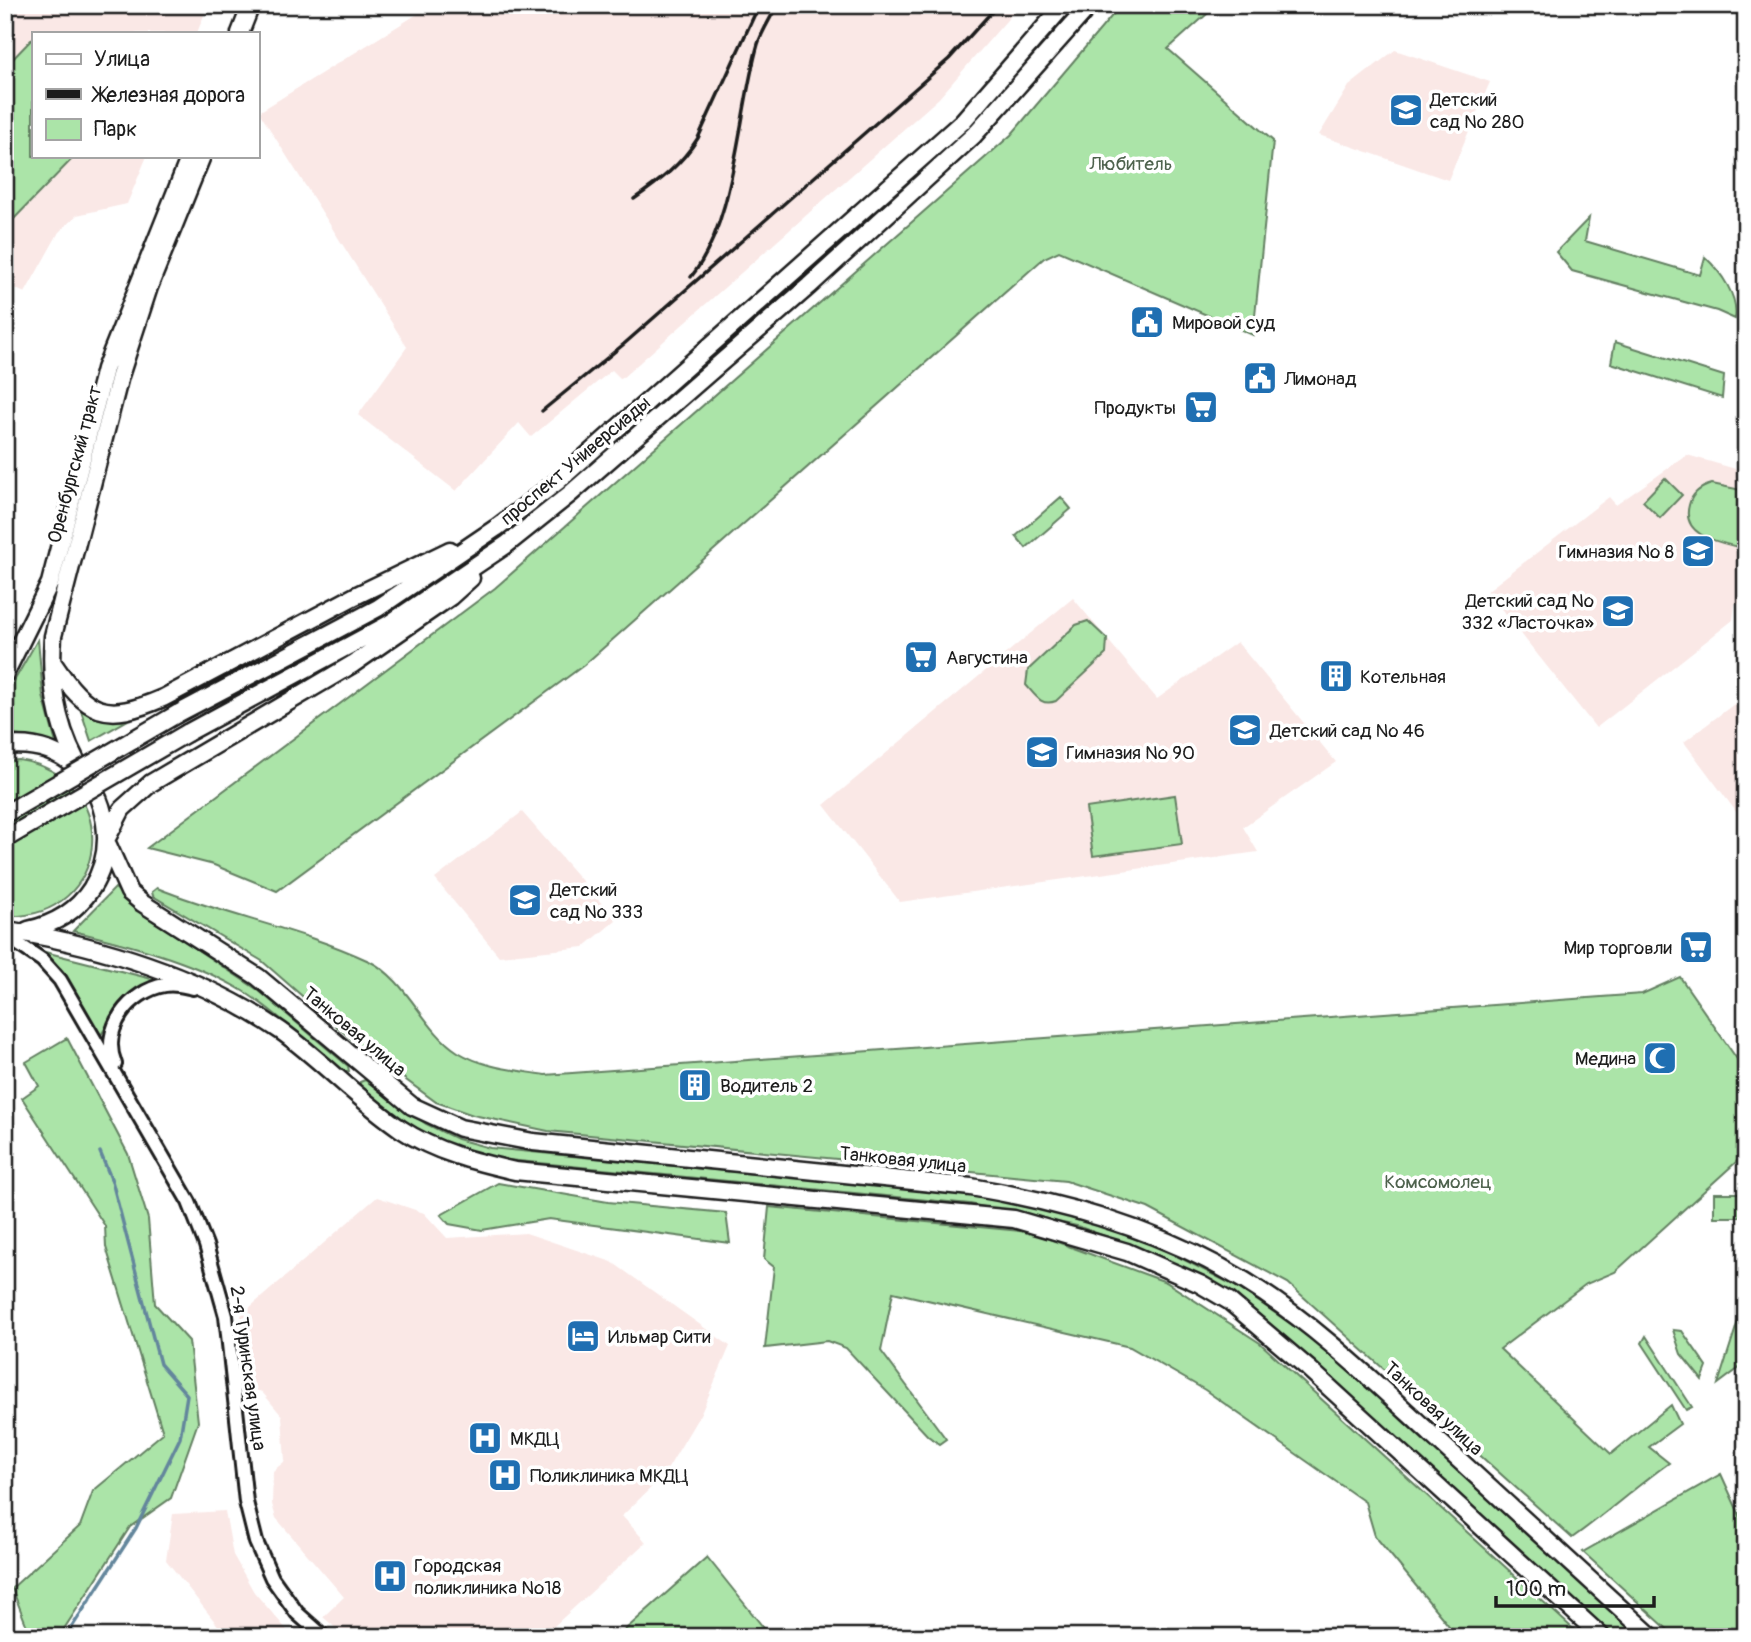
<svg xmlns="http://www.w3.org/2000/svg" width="1751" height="1642" font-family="Pangolin,sans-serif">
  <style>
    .built { fill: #fae8e6 }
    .green { fill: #abe4a8; stroke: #648062; stroke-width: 2 }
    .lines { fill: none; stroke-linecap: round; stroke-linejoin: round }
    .stream { stroke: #63869c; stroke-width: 3.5 }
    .minor-casing { stroke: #1c1c1c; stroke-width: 18 }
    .major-casing { stroke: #1c1c1c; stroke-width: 21 }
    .minor { stroke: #fff; stroke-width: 12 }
    .major { stroke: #fff; stroke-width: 16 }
    .rail { stroke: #1c1c1c; stroke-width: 3.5 }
    .major-bridge-casing { stroke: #1c1c1c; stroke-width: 21; stroke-linecap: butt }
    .major-bridge { stroke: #fff; stroke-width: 16 }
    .labels { text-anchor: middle; stroke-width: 7; stroke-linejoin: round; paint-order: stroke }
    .poi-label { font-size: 19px; fill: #1c1c1c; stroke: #fff; text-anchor: start }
    .park-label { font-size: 19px; fill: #4e624d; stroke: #fff }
    .street-label { font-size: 19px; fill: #1c1c1c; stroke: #fff }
  </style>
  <rect width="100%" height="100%" fill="#fff"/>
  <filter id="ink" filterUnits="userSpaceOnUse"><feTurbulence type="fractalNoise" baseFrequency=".0143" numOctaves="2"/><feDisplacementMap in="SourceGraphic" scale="14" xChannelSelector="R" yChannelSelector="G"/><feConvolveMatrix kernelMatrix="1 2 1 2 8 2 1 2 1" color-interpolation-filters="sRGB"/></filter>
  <g filter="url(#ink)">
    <path class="built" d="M 5,5 L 208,5 L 197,33 L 33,33 L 33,156 L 147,156 L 127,204 L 77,215 L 59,232 L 25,293 L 5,284 Z
      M 432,5 L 1020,5 L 939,98 L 621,379 L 612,370 L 531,437 L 519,423 L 456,491 L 358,415 L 407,347 L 259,112 Z
      M 1395,50 L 1490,82 L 1448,180 L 1319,135 L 1349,86 Z
      M 1687,455 L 1746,472 L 1746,604 L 1735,603 L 1733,620 L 1596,728 L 1487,591 L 1609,497 L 1616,505 Z
      M 1073,598 L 1157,699 L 1237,642 L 1336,762 L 1243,827 L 1258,852 L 900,902 L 824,805 Z
      M 1746,695 L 1746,825 L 1684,742 Z
      M 522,812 L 616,920 L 584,947 L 499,956 L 435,879 Z
      M 377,1197 L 424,1213 L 447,1238 L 526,1233 L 612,1262 L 730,1346 L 702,1411 L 664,1475 L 622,1516 L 646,1542 L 542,1637 L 346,1637 L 323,1617 L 344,1597 L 276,1518 L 272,1504 L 273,1471 L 285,1461 L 282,1416 L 262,1392 L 249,1388 L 241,1315 Z
      M 225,1511 L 233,1555 L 254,1592 L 293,1637 L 227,1637 L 166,1560 L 173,1514 Z"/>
    <path class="green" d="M 1121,5 L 1217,5 L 1168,49 L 1273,141 L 1253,335 L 1059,251 L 1044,258 L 584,665 L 277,891 L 214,865 L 147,848 L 495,588 L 1011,135 Z
      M 33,38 L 33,156 L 75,156 L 8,225 L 5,222 L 5,67 Z
      M 1589,218 L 1585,241 L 1700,275 L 1705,257 C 1721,272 1739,297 1735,319 L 1717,311 L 1572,271 L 1556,252 Z
      M 1615,342 L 1724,376 L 1722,398 L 1611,363 Z
      M 1665,478 L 1682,495 L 1660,518 L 1643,501 Z
      M 1712,484 L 1746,491 L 1746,549 C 1724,543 1680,538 1689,505 C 1692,493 1701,487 1712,484 Z
      M 1061,497 L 1071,509 L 1026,548 L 1016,536 Z
      M 1088,621 L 1107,639 L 1106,654 L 1056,701 C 1041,707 1035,695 1026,685 L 1028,670 L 1076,625 Z
      M 38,639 L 43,696 L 57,747 L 28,737 L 5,734 L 5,697 Z
      M 78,702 L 102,718 L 126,721 L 91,741 Z
      M 19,760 C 125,777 112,921 5,916 L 5,761 Z
      M 1175,795 L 1182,844 L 1093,856 L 1086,808 Z
      M 115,888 L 151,919 L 258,990 L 348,1066 L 349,1071 L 341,1073 C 307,1044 275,1009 236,987 C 188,960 127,944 73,931 Z
      M 157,888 C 226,916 301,929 369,961 C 408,980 423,1030 458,1052 C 484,1068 516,1070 545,1075 L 1642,994 L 1680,977 L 1746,1072 L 1746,1153 L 1615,1272 L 1586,1284 L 1500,1349 L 1611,1454 L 1671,1405 L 1680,1424 L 1649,1447 L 1669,1463 C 1635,1487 1606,1514 1572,1538 L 1288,1283 L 1148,1208 L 1066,1181 L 548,1131 L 473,1115 L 436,1102 L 357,1044 L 262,961 L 153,896 L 152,892 Z
      M 37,950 L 156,980 L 118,1006 L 100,1037 L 61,969 Z
      M 67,1038 L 128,1154 L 148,1219 L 155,1304 L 189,1341 L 198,1422 L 171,1498 L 130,1527 L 60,1635 L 31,1637 L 12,1588 L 80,1526 L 93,1491 L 163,1433 L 106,1247 L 105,1226 L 22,1098 L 39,1086 L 26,1062 Z
      M 365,1080 L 426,1124 L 457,1139 L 490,1148 L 970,1195 L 1079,1218 L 1161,1248 L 1239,1288 L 1330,1351 L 1643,1637 L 1614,1637 L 1275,1332 L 1203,1279 L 1157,1255 L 1077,1226 L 970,1204 L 486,1158 L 422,1135 L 360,1088 L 360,1082 Z
      M 498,1183 L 608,1202 L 726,1213 L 730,1243 L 549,1219 L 482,1230 L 449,1224 L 441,1215 Z
      M 1714,1193 L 1746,1193 L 1746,1217 L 1714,1217 Z
      M 769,1207 L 1030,1232 L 1166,1282 L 1260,1343 L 1582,1637 L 1458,1637 L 1375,1536 L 1365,1502 L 1205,1390 L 1130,1347 L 893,1292 L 881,1351 L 946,1439 L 939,1444 L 928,1436 L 846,1348 L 827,1341 L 765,1348 L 774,1267 L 764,1259 Z
      M 1746,1315 L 1746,1363 L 1718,1384 L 1739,1318 Z
      M 1673,1330 L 1682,1331 L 1707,1367 L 1702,1380 L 1681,1354 Z
      M 1646,1336 L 1692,1407 L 1686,1410 L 1642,1343 Z
      M 1721,1474 L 1746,1529 L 1746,1637 L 1676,1637 L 1583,1552 Z
      M 707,1557 L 771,1637 L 617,1637 Z"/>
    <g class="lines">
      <path class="stream" d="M 69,1637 L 70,1630 L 136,1528 L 180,1438 L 187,1395 L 160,1364 L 112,1181 L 100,1152"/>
      <g class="minor-casing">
        <path id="minor" d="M 5,935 L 42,960 L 60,980 L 189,1202 L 206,1245 L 226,1316 L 246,1502 L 256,1542 L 272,1578 L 297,1613 L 324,1637
          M 115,1064 C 100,1029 130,991 165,985 C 175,983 184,986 193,988"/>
      </g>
      <g class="major-casing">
        <path id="major" d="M 240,33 L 251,5
          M 53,663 C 88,715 105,723 163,698 L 355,596 L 450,550
          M 5,674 L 50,583 L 105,369 L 190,156
          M 177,714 L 378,608 L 496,528 L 558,481 L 962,122 L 1064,5
          M 187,733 L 389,624 L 506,545 L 570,494 L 809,286 L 974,135 L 1090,5
          M 5,746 C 121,733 148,904 28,930
          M 92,787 C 59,740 49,692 53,636 L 120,376 L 149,287 L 202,156
          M 107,838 L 122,809 L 151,783 L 353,664 L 450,597 L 471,578
          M 108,845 L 129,892 L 142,903 L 258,977 L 412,1106 L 460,1128 L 533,1142 L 971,1187 C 1066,1203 1162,1230 1245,1281 C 1315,1324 1373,1381 1433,1436 C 1506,1503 1579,1570 1652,1637
          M 13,931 C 107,947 202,977 281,1031 C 323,1061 358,1100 401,1129 C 435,1152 476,1162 515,1171 L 1014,1219 L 1127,1252 L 1200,1284 L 1229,1301 L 1308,1368 L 1602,1637"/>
      </g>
      <use href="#minor" class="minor"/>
      <use href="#major" class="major"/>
      <path class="rail" d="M 634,199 C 660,181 681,165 698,138 L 759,5
        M 691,277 C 736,221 738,113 758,44 C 762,31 771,18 777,5
        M 542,411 L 624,344 L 949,59 L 998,5"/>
      <g class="major-bridge-casing">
        <path id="major-bridge" d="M 5,814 L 177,714
          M 5,839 L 187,733"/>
      </g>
      <use href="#major-bridge" class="major-bridge"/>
    </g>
  </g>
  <defs>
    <g id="school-square" transform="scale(1.75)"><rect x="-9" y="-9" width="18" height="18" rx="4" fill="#1f6fb2" stroke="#fff"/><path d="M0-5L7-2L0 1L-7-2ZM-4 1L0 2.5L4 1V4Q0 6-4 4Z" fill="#fff"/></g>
    <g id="civic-square" transform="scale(1.75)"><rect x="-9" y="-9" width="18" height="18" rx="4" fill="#1f6fb2" stroke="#fff"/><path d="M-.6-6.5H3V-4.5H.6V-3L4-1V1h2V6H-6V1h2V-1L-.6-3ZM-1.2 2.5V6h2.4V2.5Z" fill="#fff"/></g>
    <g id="supermarket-square" transform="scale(1.75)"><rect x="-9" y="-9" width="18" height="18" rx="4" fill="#1f6fb2" stroke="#fff"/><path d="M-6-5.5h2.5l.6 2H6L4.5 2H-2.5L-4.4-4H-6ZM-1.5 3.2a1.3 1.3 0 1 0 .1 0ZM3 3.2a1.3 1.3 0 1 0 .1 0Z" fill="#fff"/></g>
    <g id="building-square" transform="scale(1.75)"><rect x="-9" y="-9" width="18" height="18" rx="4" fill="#1f6fb2" stroke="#fff"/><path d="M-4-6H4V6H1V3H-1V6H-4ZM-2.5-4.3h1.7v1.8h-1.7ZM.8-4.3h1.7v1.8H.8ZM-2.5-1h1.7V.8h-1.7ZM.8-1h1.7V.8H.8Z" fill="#fff"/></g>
    <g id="mosque-square" transform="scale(1.75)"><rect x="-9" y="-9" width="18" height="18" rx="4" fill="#1f6fb2" stroke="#fff"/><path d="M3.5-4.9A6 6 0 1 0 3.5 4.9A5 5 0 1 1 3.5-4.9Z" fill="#fff"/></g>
    <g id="hotel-square" transform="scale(1.75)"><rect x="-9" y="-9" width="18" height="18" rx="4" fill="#1f6fb2" stroke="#fff"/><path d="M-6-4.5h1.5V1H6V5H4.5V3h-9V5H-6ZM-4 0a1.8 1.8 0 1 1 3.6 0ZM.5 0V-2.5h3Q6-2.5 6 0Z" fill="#fff"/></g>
    <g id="hospital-square" transform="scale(1.75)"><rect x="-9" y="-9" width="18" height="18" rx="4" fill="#1f6fb2" stroke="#fff"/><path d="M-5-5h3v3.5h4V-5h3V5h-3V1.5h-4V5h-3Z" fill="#fff"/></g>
  </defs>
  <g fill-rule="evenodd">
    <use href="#school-square" x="1406" y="110"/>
    <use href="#civic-square" x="1147" y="322"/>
    <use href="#civic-square" x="1260" y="378"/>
    <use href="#supermarket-square" x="1201" y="407"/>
    <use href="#school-square" x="1698" y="551"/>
    <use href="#school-square" x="1618" y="611"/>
    <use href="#supermarket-square" x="921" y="657"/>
    <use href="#building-square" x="1336" y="676"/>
    <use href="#school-square" x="1245" y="730"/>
    <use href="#school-square" x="1042" y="752"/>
    <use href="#school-square" x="525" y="900"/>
    <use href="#supermarket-square" x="1696" y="947"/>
    <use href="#mosque-square" x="1660" y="1058"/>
    <use href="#building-square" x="695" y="1085"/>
    <use href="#hotel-square" x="583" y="1336"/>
    <use href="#hospital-square" x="485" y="1438"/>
    <use href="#hospital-square" x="505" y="1475"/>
    <use href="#hospital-square" x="390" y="1576"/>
  </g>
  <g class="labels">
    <g class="poi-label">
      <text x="1430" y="106">Детский<tspan x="1430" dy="22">сад № 280</tspan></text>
      <text x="1172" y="329">Мировой суд</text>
      <text x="1284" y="385">Лимонад</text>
      <text x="1176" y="414" text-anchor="end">Продукты</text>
      <text x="1674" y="558" text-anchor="end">Гимназия № 8</text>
      <text x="1594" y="607" text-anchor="end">Детский сад №<tspan x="1594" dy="22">332 «Ласточка»</tspan></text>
      <text x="946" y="664">Августина</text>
      <text x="1360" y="683">Котельная</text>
      <text x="1270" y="737">Детский сад № 46</text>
      <text x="1066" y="759">Гимназия № 90</text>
      <text x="550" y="896">Детский<tspan x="550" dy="22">сад № 333</tspan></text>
      <text x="1672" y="954" text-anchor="end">Мир торговли</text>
      <text x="1636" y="1065" text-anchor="end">Медина</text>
      <text x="720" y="1092">Водитель 2</text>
      <text x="608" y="1343">Ильмар Сити</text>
      <text x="510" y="1445">МКДЦ</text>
      <text x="530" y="1482">Поликлиника МКДЦ</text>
      <text x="414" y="1572">Городская<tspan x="414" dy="22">поликлиника №18</tspan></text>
    </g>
    <g class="park-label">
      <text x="1131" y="170">Любитель</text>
      <text x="1438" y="1188">Комсомолец</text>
    </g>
    <g class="street-label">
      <text transform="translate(575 460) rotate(-40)" y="7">проспект Универсиады</text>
      <text transform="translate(74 464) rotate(-75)" y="7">Оренбургский тракт</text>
      <text transform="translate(355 1031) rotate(40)" y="7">Танковая улица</text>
      <text transform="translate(903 1159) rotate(6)" y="7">Танковая улица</text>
      <text transform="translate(249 1368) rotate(82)" y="7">2-я Туринская улица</text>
      <text transform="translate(1434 1408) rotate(43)" y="7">Танковая улица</text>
    </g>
  </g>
  <rect width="1751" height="1642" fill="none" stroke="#fff" stroke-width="28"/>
  <rect x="14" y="14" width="1723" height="1614" fill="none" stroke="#1c1c1c" stroke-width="2.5" filter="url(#ink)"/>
  <rect x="32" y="32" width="228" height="126" fill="#ffffff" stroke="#a4a4a4" stroke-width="2"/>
  <rect x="46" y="54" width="35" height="10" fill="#ffffff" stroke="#a4a4a4" stroke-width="2"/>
  <text x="94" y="66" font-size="21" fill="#1c1c1c">Улица</text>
  <rect x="46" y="89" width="35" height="10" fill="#1c1c1c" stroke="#a4a4a4" stroke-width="2"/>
  <text x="94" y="102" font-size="21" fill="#1c1c1c">Железная дорога</text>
  <rect x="46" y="119" width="35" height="21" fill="#abe4a8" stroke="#a4a4a4" stroke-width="2"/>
  <text x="94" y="136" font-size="21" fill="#1c1c1c">Парк</text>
  <path d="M1496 1596v10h158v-10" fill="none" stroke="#1c1c1c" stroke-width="3.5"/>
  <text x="1506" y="1596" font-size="21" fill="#1c1c1c" stroke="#ffffff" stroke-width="5" paint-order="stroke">100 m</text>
</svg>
